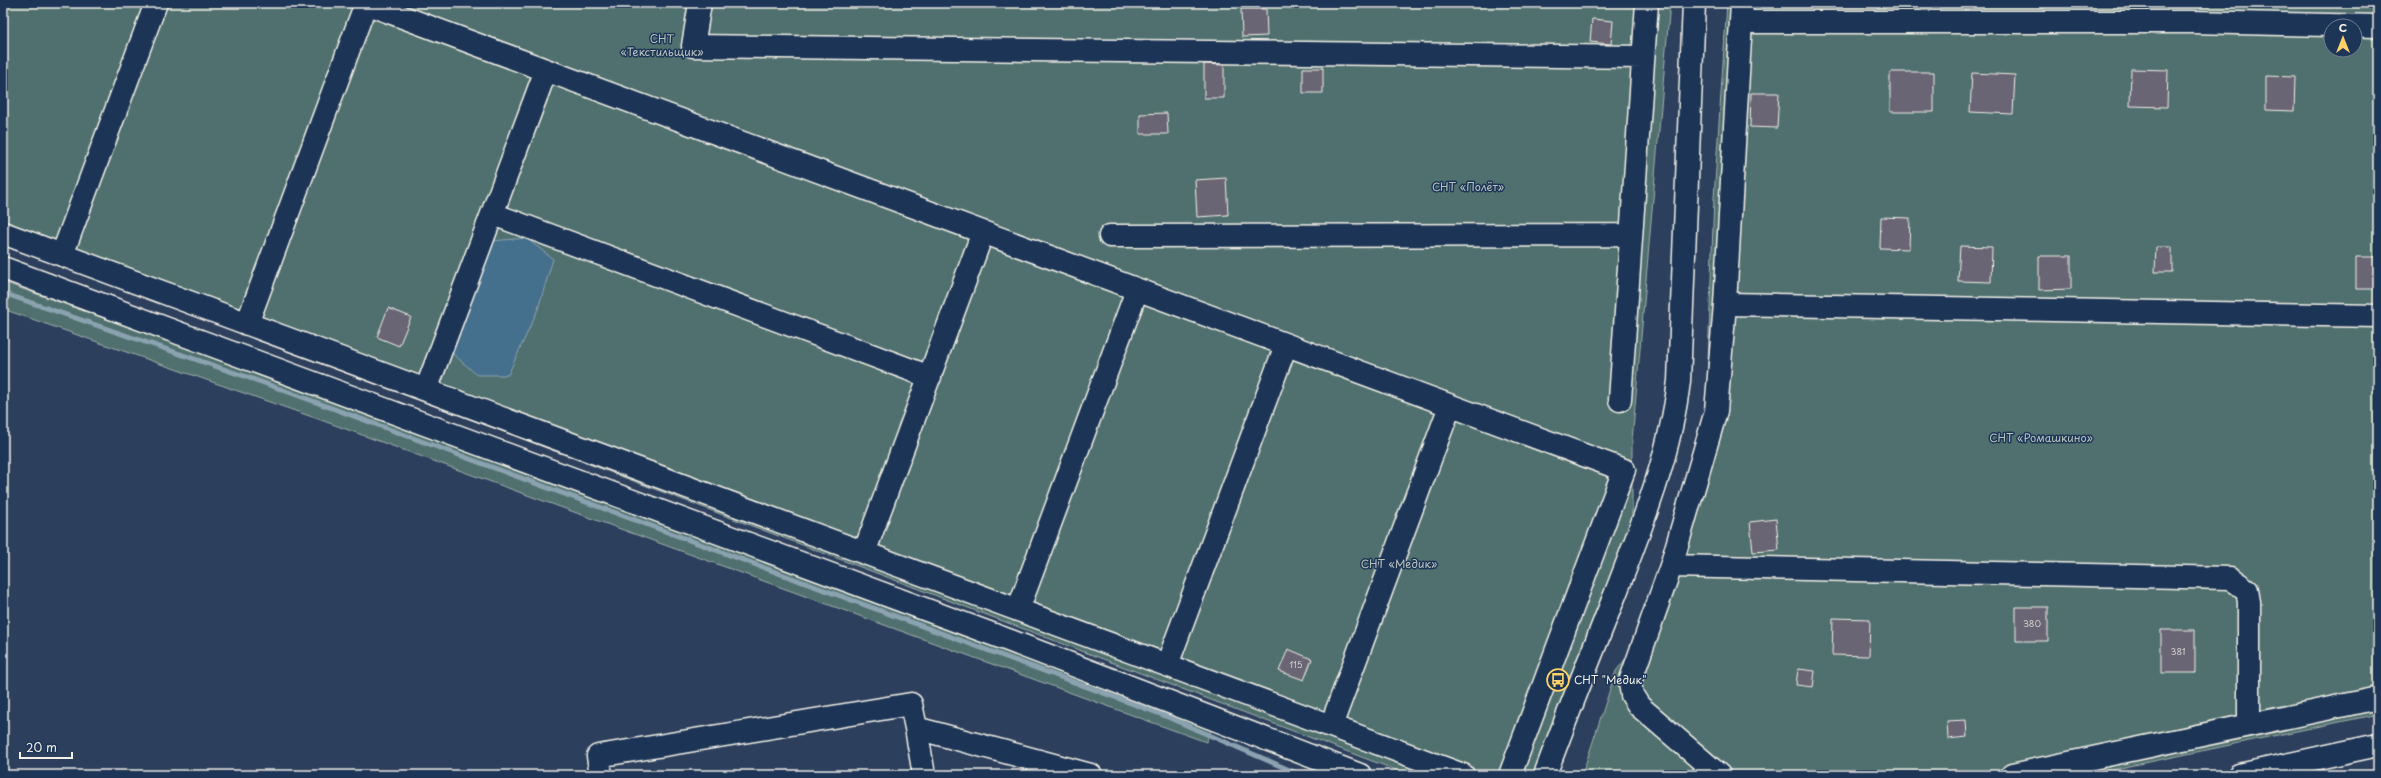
<svg xmlns="http://www.w3.org/2000/svg" width="2381" height="778" font-family="'Playpen Sans',sans-serif">
  <style>
    .green { fill: #506f6e; stroke: #a2b0ab; fill-rule: evenodd }
    .water { fill: #456f8d; stroke: #8ba3b1 }
    .lines { fill: none; stroke-linecap: round; stroke-linejoin: round }
    .stream { stroke: #8ba3b1; stroke-width: 5 }
    .building { fill: #696574; stroke: #f4f1e8 }
    .minor-casing { stroke: #f4f1e8; stroke-width: 25 }
    .minor { stroke: #1d3557; stroke-width: 22 }
    .labels { text-anchor: middle; stroke-width: 3; stroke-linejoin: round; paint-order: stroke }
    .number-label { font-size: 9px; fill: #d1cecb }
    .park-label { font-size: 11px; fill: #bbc4bd; stroke: #1d3557 }
    .poi-label { font-size: 11px; fill: #f4f1e8; stroke: #1d3557; text-anchor: start }
  </style>
  <rect width="100%" height="100%" fill="#2c3f5d"/>
  <filter id="ink" filterUnits="userSpaceOnUse"><feTurbulence type="fractalNoise" baseFrequency=".025" numOctaves="2"/><feDisplacementMap in="SourceGraphic" scale="8" xChannelSelector="R" yChannelSelector="G"/><feConvolveMatrix kernelMatrix="1 2 1 2 8 2 1 2 1" color-interpolation-filters="sRGB"/></filter>
  <g filter="url(#ink)">
    <path class="green" d="M 3,3 L 1670,3 L 1632,441 L 1632,525 L 1534,775 L 1409,775 L 3,242 Z
      M 1727,3 L 2378,3 L 2378,714 L 2087,775 L 1582,775 L 1616,671 L 1635,647 L 1706,415 L 1714,198 ZM 2331,26 L 2355,26 L 2355,50 L 2331,50 Z
      M 3,282 L 440,439 L 1213,727 L 1206,742 L 321,420 L 3,309 Z"/>
    <path class="water" d="M 526,238 L 553,259 L 538,309 L 508,375 L 477,375 L 452,353 L 492,241 Z"/>
    <g class="lines">
      <path class="stream" d="M 3,293 L 264,383 L 1163,715 L 1301,775"/>
    </g>
    <path class="building" d="M 1241,9 L 1266,9 L 1267,36 L 1242,37 Z
      M 1592,19 L 1613,21 L 1611,44 L 1590,42 Z
      M 1204,64 L 1224,65 L 1224,98 L 1204,98 Z
      M 1303,68 L 1323,68 L 1323,93 L 1303,93 Z
      M 2131,69 L 2168,70 L 2167,107 L 2130,106 Z
      M 1890,72 L 1934,72 L 1934,112 L 1890,112 Z
      M 1972,73 L 2015,75 L 2013,114 L 1970,112 Z
      M 2266,76 L 2295,77 L 2294,111 L 2266,110 Z
      M 1751,93 L 1779,93 L 1777,128 L 1750,127 Z
      M 1167,113 L 1168,134 L 1140,134 L 1140,114 Z
      M 1226,178 L 1228,215 L 1197,217 L 1195,180 Z
      M 1881,217 L 1910,218 L 1909,249 L 1880,248 Z
      M 1960,246 L 1992,247 L 1991,282 L 1958,281 Z
      M 2156,247 L 2172,247 L 2172,272 L 2155,272 Z
      M 2039,256 L 2071,256 L 2071,289 L 2039,290 Z
      M 2356,257 L 2378,257 L 2378,289 L 2356,289 Z
      M 388,308 L 411,317 L 399,346 L 377,337 Z
      M 1776,519 L 1779,550 L 1753,552 L 1750,522 Z
      M 2016,607 L 2048,607 L 2048,641 L 2016,641 Z
      M 1833,618 L 1870,619 L 1869,656 L 1832,655 Z
      M 2161,630 L 2195,630 L 2195,673 L 2161,673 Z
      M 1288,649 L 1312,659 L 1304,680 L 1279,671 Z
      M 1798,669 L 1815,671 L 1813,687 L 1796,685 Z
      M 1966,720 L 1967,737 L 1948,739 L 1947,721 Z"/>
    <g class="lines">
      <g class="minor-casing">
        <path id="minor" d="M 365,3 L 1624,470 L 1510,775
          M 700,3 L 693,46 L 1643,57
          M 1741,22 L 2191,22 L 2378,26
          M 493,214 L 930,377
          M 3,233 L 1463,775
          M 1110,236 L 1631,235
          M 62,255 L 156,3
          M 3,268 L 1008,640 L 1360,775
          M 1725,304 L 2378,316
          M 247,324 L 366,3
          M 426,390 L 546,70
          M 1620,400 L 1647,3
          M 864,553 L 983,232
          M 1671,566 L 2230,578 L 2247,590 L 2249,602 L 2249,725
          M 1018,610 L 1137,290
          M 1167,665 L 1286,345
          M 1331,726 L 1450,406
          M 916,728 L 924,775
          M 601,775 L 598,756 L 911,704 L 916,728 L 1091,775
          M 1545,775 C 1567,715 1591,655 1615,595 C 1642,525 1670,456 1679,381 L 1694,3
          M 1719,775 L 1639,706 L 1632,695 L 1630,682 L 1671,566 L 1716,411 L 1725,304 L 1742,3
          M 2012,775 L 2378,698
          M 2239,775 L 2378,745"/>
      </g>
      <use href="#minor" class="minor"/>
    </g>
  </g>
  <defs>
    <g id="bus-ring" transform="scale(1.15)"><circle r="9.5" fill="#1d3557" stroke="#ffd166" stroke-width="1.5"/><path d="M-5-6H5V4H4V6H2V4H-2V6H-4V4H-5ZM-3.5-4V0h7V-4ZM-3.5 1.2v1.5H-2V1.2ZM2 1.2v1.5H3.5V1.2Z" fill="#ffd166"/></g>
  </defs>
  <g fill-rule="evenodd">
    <use href="#bus-ring" x="1558" y="680"/>
  </g>
  <g class="labels">
    <g class="number-label">
      <text x="2032" y="627">380</text>
      <text x="2178" y="655">381</text>
      <text x="1296" y="668">115</text>
    </g>
    <g class="park-label">
      <text x="662" y="43">СНТ<tspan x="662" dy="13">«Текстильщик»</tspan></text>
      <text x="1468" y="191">СНТ «Полёт»</text>
      <text x="2041" y="442">СНТ «Ромашкино»</text>
      <text x="1399" y="568">СНТ «Медик»</text>
    </g>
    <g class="poi-label">
      <text x="1574" y="684">СНТ "Медик"</text>
    </g>
  </g>
  <rect width="2381" height="778" fill="none" stroke="#1d3557" stroke-width="16"/>
  <rect x="8" y="8" width="2365" height="762" fill="none" stroke="#f4f1e8" stroke-width="1.5" filter="url(#ink)"/>
  <g transform="translate(2343 38)"><circle r="19" fill="#1d3557" stroke="#738091"/>
  <path d="M0-3L7 15L0 10L-7 15Z" fill="#ffd166"/>
  <text y="-6" font-size="11" font-weight="bold" text-anchor="middle" fill="#f4f1e8">С</text>
  </g>
  <path d="M20 752v6h52v-6" fill="none" stroke="#f4f1e8" stroke-width="2"/>
  <text x="26" y="752" font-size="12" fill="#f4f1e8" stroke="#1d3557" stroke-width="3" paint-order="stroke">20 m</text>
</svg>
